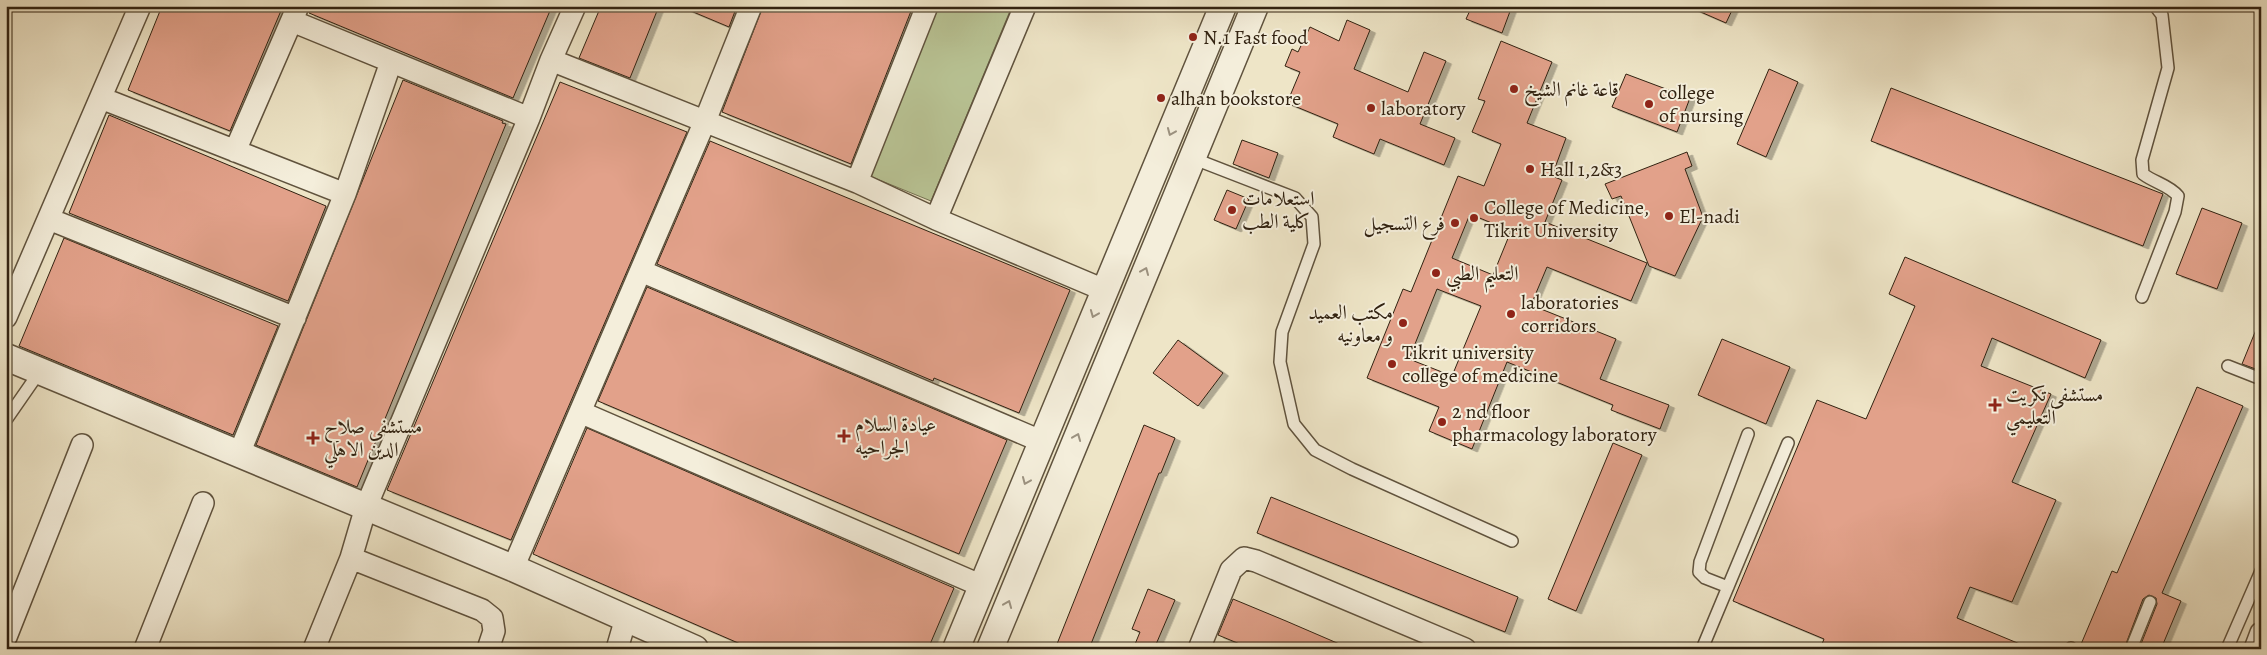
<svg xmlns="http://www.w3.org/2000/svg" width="2267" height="655" font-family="Alegreya,Amiri,serif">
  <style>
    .green { fill: #b9c495; stroke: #757353 }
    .building { fill: #e2a18a; stroke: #312211; fill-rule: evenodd; filter: url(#shadow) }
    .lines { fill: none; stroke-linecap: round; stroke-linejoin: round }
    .service-casing { stroke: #60533e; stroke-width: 14 }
    .minor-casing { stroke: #60533e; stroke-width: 24 }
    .tertiary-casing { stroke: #60533e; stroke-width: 29 }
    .service { stroke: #f4eedb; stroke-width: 11 }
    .minor { stroke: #f4eedb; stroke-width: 21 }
    .tertiary { stroke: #f4eedb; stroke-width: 26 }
    .oneway { stroke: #9c9280 }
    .poi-dot { fill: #8f2418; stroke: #f4eedb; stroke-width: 2 }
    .labels { text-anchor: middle; stroke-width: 4; stroke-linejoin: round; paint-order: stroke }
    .poi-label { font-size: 20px; fill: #312211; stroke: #f4eedb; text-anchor: start }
  </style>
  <defs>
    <filter id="shadow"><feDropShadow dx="5.5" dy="3" stdDeviation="0" flood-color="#0004"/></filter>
  </defs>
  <rect width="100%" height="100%" fill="#eee5c7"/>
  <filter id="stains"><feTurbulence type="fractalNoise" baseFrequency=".004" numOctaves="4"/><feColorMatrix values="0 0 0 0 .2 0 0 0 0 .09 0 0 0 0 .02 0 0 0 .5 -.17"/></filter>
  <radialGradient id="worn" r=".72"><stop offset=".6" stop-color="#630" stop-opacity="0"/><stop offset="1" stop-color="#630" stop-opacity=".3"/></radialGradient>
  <path class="green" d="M 938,6 L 1012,6 L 931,201 L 867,175 Z"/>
  <path class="building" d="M 162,6 L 283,6 L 230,131 L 128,90 Z
    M 310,6 L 552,6 L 513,98 L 309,13 Z
    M 601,6 L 659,6 L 630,78 L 579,58 Z
    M 679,6 L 737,6 L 729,27 Z
    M 763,6 L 913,6 L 851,164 L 722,112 Z
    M 1472,6 L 1512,6 L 1502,33 L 1466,19 Z
    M 1687,6 L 1734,6 L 1726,23 Z
    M 1347,20 L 1370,30 L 1354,69 L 1408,92 L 1424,52 L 1446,61 L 1420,124 L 1455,138 L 1444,165 L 1380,139 L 1374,154 L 1333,137 L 1338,124 L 1287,103 L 1300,72 L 1285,66 L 1292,49 L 1298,52 L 1310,27 L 1339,41 Z
    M 1501,41 L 1552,62 L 1527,123 L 1566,138 L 1552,176 L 1562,180 L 1545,222 L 1647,263 L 1631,301 L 1547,267 L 1531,305 L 1616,339 L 1600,379 L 1669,405 L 1660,429 L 1611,410 L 1613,405 L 1507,362 L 1472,449 L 1429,431 L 1439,407 L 1367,378 L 1403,289 L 1411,292 L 1458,176 L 1484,186 L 1501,144 L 1472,132 L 1485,101 L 1478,99 ZM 1470,214 L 1511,231 L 1493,275 L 1452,258 ZM 1437,289 L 1481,306 L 1452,376 L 1409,359 Z
    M 1769,69 L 1798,82 L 1766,157 L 1737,144 Z
    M 1626,74 L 1690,98 L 1677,132 L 1612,107 Z
    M 403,80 L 503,121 L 502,123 L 506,124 L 357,487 L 256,445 Z
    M 560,82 L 687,132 L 511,540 L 387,490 Z
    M 1891,88 L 2163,194 L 2143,246 L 1871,141 Z
    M 109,115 L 326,206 L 288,301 L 69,213 Z
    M 1242,140 L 1278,153 L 1269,178 L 1233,164 Z
    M 710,141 L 1070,290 L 1019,413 L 934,378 L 933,381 L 657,264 Z
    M 1687,152 L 1692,166 L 1685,169 L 1703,217 L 1675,276 L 1649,266 L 1621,196 L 1612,199 L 1605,184 Z
    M 1227,190 L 1249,199 L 1236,229 L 1214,220 Z
    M 2202,208 L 2242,223 L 2217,289 L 2176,274 Z
    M 64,238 L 278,326 L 233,435 L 19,346 Z
    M 1905,257 L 2101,340 L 2085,378 L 1992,338 L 1981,366 L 2051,394 L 2012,482 L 2056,500 L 2012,602 L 1970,587 L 1957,618 L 2032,649 L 1834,649 L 1822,644 L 1824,639 L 1733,601 L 1817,400 L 1866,419 L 1915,306 L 1889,294 Z
    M 647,287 L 1007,440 L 959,554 L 598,401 Z
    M 2260,320 L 2261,320 L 2261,371 L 2242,364 Z
    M 1722,339 L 1790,367 L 1766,424 L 1698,395 Z
    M 1178,340 L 1223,373 L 1198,406 L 1153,373 Z
    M 2197,387 L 2243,406 L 2162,593 L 2181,601 L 2161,649 L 2139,649 L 2157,604 L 2156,598 L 2149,595 L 2143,599 L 2124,649 L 2079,649 L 2112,571 L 2117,573 Z
    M 1144,425 L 1175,438 L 1161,473 L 1159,473 L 1089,649 L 1055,649 Z
    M 587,428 L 954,588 L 928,649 L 752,649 L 533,554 Z
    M 1613,443 L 1642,455 L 1576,611 L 1548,599 Z
    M 1271,497 L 1518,597 L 1505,632 L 1257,533 Z
    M 1148,589 L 1175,600 L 1154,649 L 1133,649 L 1140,632 L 1132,629 Z
    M 1233,599 L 1286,621 L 1351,649 L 1252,649 L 1218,635 Z"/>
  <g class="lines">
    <g class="service-casing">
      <path id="service" d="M 1192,158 L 1295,198 L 1312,217 L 1314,244 L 1282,332 L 1280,362 L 1294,424 L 1315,450 L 1352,469 L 1512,541
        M 2142,297 L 2175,212 L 2178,196 C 2169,185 2155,183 2143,174 L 2142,160 L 2168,68 L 2162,15 L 2155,6
        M 2228,366 L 2261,379
        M 6,420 L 40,371
        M 1728,587 L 1705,578 L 1699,572 L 1700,562 L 1748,434
        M 1702,649 L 1788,443
        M 2071,649 L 2071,648
        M 2131,649 L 2150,602
        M 2227,649 L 2261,571"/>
    </g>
    <g class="minor-casing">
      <path id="minor" d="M 575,6 L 551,60 L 857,182 L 936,219 L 1104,290
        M 292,21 L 529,118
        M 101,98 L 345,194
        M 235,151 L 298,6
        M 857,182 L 927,6
        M 49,219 L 295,318
        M 936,219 L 1025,6
        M 641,271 L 1043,442
        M 6,317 L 140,6
        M 580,412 L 982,586
        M 239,454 L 345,194 L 391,62
        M 351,558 L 482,610 L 492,618 L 494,631 L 488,649
        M 513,568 L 705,121 L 751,6
        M 6,637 L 82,445
        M 145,649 L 203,503
        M 314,649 L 351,558 L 366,507 L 529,118 L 551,60
        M 617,649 L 626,618
        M 1199,649 L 1231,570 L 1244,558 L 1256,561 L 1465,649
        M 2255,649 L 2261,633"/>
    </g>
    <g class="tertiary-casing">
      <path id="tertiary" d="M 6,357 L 513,568 L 695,649
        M 956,649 L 1223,6
        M 990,649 L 1255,6"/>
    </g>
    <use href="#service" class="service"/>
    <use href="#minor" class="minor"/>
    <use href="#tertiary" class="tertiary"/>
  </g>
  <defs><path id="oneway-chevron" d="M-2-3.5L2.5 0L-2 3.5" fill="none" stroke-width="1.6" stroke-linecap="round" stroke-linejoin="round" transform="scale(1.25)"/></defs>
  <g class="oneway">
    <use href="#oneway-chevron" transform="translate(1171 132) rotate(113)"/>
    <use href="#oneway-chevron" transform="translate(1145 271) rotate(-67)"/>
    <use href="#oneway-chevron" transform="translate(1094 314) rotate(112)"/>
    <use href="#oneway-chevron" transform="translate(1077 437) rotate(-68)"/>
    <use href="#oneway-chevron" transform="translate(1026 481) rotate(113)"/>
    <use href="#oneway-chevron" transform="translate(1008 604) rotate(-68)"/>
  </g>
  <g class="poi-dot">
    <circle cx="1193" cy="37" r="5"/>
    <circle cx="1514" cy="89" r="5"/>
    <circle cx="1161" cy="98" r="5"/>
    <circle cx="1649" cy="104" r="5"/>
    <circle cx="1371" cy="108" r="5"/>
    <circle cx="1530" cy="169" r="5"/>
    <circle cx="1232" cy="210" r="5"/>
    <circle cx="1669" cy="216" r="5"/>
    <circle cx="1474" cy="218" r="5"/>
    <circle cx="1455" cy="223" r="5"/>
    <circle cx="1436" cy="273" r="5"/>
    <circle cx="1511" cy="314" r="5"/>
    <circle cx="1403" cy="323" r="5"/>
    <circle cx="1392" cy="364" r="5"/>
    <path d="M1992.5 397.5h5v5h5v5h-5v5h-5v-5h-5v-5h5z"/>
    <circle cx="1442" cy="422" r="5"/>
    <path d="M841.5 428.5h5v5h5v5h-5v5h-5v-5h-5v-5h5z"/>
    <path d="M310.5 430.5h5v5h5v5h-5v5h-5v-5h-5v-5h5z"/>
  </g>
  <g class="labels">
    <g class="poi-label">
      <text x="1203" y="44">N.1 Fast food</text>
      <text x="1524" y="96">قاعة غانم الشيخ</text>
      <text x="1659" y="99">college<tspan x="1659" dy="23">of nursing</tspan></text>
      <text x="1171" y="105">alhan bookstore</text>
      <text x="1381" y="115">laboratory</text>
      <text x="1540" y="176">Hall 1,2&amp;3</text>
      <text x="1242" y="205">استعلامات<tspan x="1242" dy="23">كلية الطب</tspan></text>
      <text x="1484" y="214">College of Medicine,<tspan x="1484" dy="23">Tikrit University</tspan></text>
      <text x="1679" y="223">El-nadi</text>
      <text x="1445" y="230" text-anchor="end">فرع التسجيل</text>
      <text x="1446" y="280">التعليم الطبي</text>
      <text x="1521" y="309">laboratories<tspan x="1521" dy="23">corridors</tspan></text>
      <text x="1393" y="319" text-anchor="end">مكتب العميد<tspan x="1393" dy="23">و معاونيه</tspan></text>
      <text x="1402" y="359">Tikrit university<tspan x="1402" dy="23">college of medicine</tspan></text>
      <text x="2006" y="401">مستشفى تكريت<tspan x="2006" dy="23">التعليمي</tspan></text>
      <text x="1452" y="418">2 nd floor<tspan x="1452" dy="23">pharmacology laboratory</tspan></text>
      <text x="855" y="431">عيادة السلام<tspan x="855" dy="23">الجراحيه</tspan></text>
      <text x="324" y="433">مستشفى صلاح<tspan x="324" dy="23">الدين الاهلي</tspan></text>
    </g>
  </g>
  <rect width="2267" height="655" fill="none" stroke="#eee5c7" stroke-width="25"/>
  <rect x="8" y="8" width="2252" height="640" fill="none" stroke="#312211" stroke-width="2.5"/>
  <rect x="12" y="12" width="2242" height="630" fill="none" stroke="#312211"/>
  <rect width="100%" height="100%" filter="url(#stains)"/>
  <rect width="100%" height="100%" fill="url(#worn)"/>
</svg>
